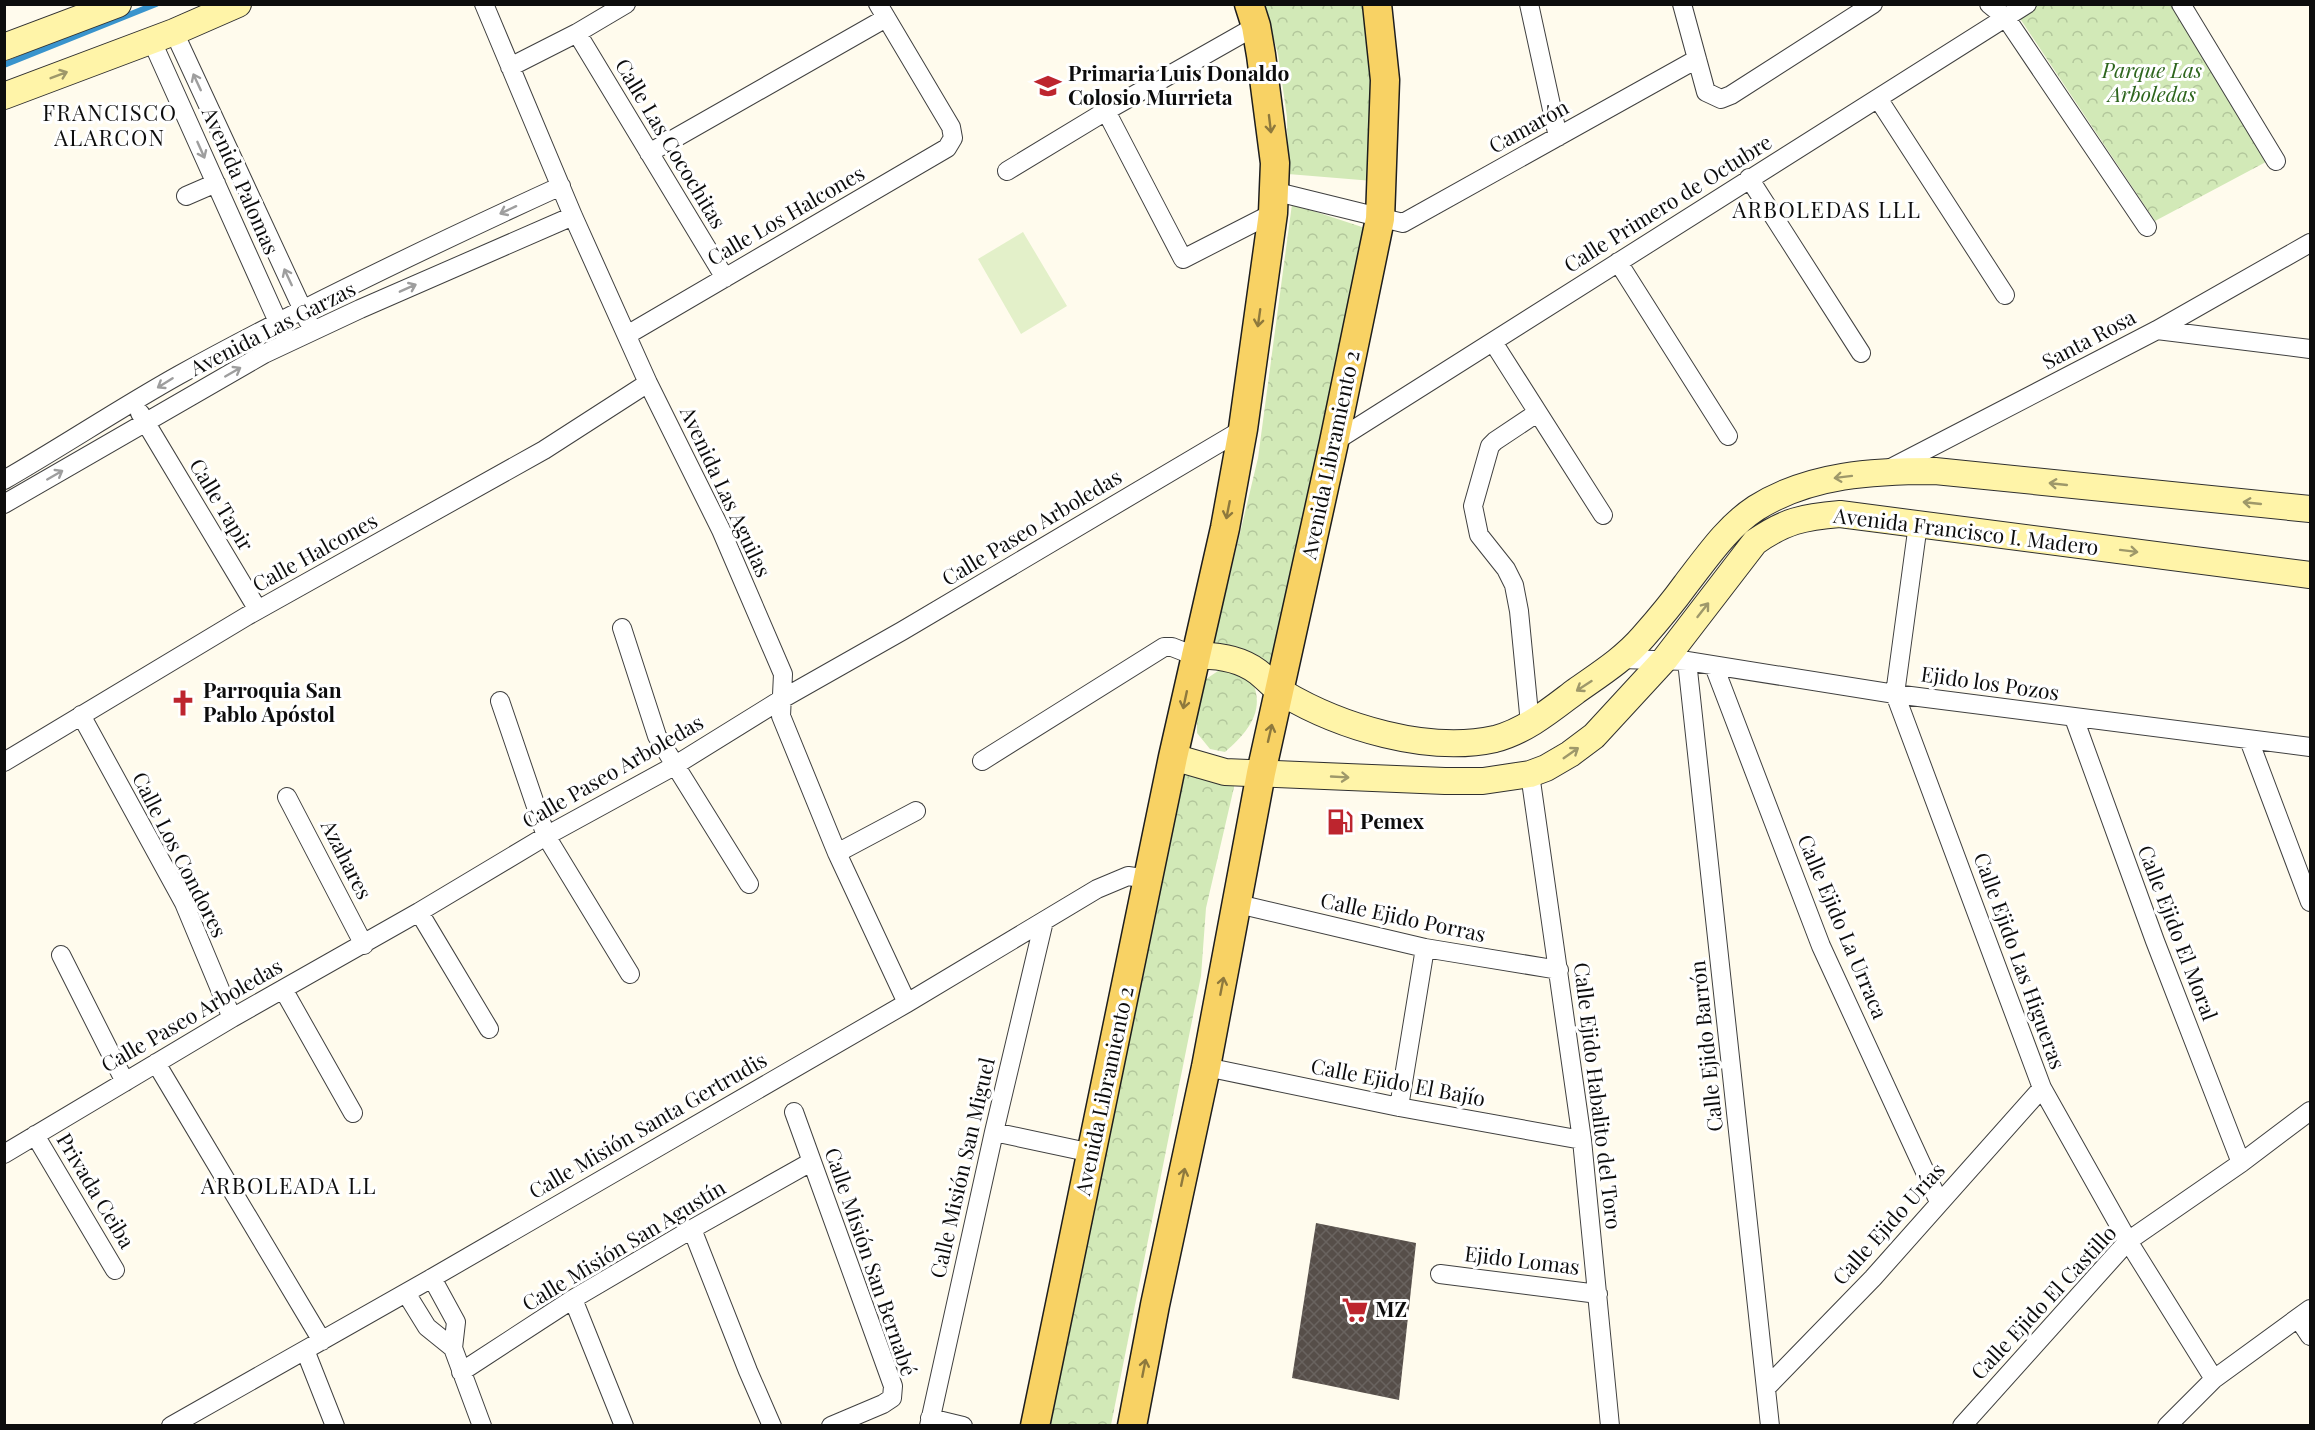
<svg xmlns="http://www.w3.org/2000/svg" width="2315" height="1430" font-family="'Playfair Display',serif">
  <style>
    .park { fill: url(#park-crowns) }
    .pitch { fill: #e3f0c9 }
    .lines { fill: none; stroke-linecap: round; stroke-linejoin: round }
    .stream { stroke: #3994cd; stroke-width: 6 }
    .building { fill: url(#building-cross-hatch) }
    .street-casing { stroke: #404040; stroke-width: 20 }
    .secondary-casing { stroke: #2f2f2f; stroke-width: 28 }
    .primary-casing { stroke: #1e1e1e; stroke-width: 31 }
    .street { stroke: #fff; stroke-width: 18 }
    .secondary { stroke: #fff4a8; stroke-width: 26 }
    .primary { stroke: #f8d264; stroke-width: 28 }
    .oneway { stroke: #9e986a }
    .oneway2 { stroke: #9e9e9e }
    .oneway3 { stroke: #8e793d }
    .labels { text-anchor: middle; stroke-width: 6; stroke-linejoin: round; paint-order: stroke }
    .park-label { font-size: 21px; font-style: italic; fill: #2d651d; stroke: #fff }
    .poi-label { font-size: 21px; font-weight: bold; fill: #0d0d0d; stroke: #fff; text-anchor: start }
    .street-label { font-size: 21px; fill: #0d0d0d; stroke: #fff }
    .neighbourhood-label { font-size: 22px; letter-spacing: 1.5px; fill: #0d0d0d; stroke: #fff }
  </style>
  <defs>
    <pattern id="park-crowns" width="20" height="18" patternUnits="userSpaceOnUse" patternTransform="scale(1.5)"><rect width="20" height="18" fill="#d2e9b7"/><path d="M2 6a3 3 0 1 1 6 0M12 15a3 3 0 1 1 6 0" fill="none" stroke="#b3c79c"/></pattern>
    <pattern id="building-cross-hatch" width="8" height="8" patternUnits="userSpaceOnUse" patternTransform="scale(1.5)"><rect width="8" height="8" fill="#564e49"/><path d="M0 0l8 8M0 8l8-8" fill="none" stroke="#69635f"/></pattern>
  </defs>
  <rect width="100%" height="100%" fill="#fffbed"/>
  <path class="park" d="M 2025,4 L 2193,5 L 2279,155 L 2155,221 L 2015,11 Z
    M 1264,5 L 1369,5 L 1373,181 L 1288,174 L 1287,117 L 1278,54 Z
    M 1292,204 L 1365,228 L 1270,675 L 1213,646 L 1258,458 Z
    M 1224,667 L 1250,676 C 1267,709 1250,730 1225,752 L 1210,749 L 1197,733 L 1197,706 L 1206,679 Z
    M 1184,774 L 1235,783 L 1206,908 L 1201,976 L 1111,1425 L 1040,1426 L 1147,923 Z"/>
  <path class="pitch" d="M 1023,232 L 1067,306 L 1021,334 L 978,259 Z"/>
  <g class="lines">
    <path class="stream" d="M 4,65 L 156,4"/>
  </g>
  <path class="building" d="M 1316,1223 L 1416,1243 L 1399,1400 L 1292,1378 Z"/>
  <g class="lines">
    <g class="street-casing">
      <path id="street" d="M 484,4 L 573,216 L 648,383 L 721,530 L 783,674 L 781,716 L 837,853 L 907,1003
        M 1529,4 L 1558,137
        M 1682,4 L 1706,92 L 1721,99 L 1731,95 L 1873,4
        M 1989,4 L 2006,18 L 2147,227
        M 2181,4 L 2276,161
        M 174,32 L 308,321
        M 577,33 L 725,278
        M 151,39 L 283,333
        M 510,67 L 577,33 L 626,4
        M 1879,100 L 2005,295
        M 1106,111 L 1183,259 L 1273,213
        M 649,153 L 886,18
        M 1007,171 L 1106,111 L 1256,26
        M 1749,178 L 1861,353
        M 1273,191 L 1403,223 L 1697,59
        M 186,196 L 216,183
        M 1618,262 L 1728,436
        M 2157,330 L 2310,349
        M 627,335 L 947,148 L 953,138 L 951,127 L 878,4
        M 1493,342 L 1603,515
        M 140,413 L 258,610
        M 1334,442 C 1565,297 1796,151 2027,4
        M 1889,469 L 2157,330 L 2310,243
        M 4,480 C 63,446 120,408 179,375 C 304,306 432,245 561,186
        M 4,504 L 264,354 L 360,309 L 573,216
        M 1918,524 L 1895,694 L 2042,1088 L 2128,1241 L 2214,1379
        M 622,628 L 657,736 L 749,884
        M 1621,659 L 1687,661 L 1895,694 L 2310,747
        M 1687,661 L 1770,1426
        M 1714,666 L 1821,946 L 1939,1202
        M 500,701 L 546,836 L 630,974
        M 81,715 L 184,903 L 232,1018
        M 2074,718 L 2155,941 L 2241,1163
        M 1530,724 L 1519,611 L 1514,585 L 1506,569 L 1479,535 L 1473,506 L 1490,446 L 1495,441 L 1537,413
        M 2249,740 L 2310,902
        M 982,761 L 1164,647 L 1172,647 L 1195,656
        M 4,762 L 247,616 L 544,450 L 648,383
        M 1530,774 L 1582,1140 L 1610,1426
        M 287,797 L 364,945
        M 837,853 L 916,811
        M 1238,904 L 1425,948 L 1559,970
        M 419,912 L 489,1029
        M 61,955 L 125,1082
        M 283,989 L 353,1113
        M 156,1063 L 322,1341
        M 1206,1067 L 1399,1107 L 1582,1140
        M 1399,1107 L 1425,948
        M 794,1112 L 893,1386 L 892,1398 L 883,1404 L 831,1426
        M 994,1132 L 1092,1153
        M 35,1135 L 115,1270
        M 4,1154 L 232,1018 L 419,912 L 546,836 L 674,766 L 782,699 L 902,631 L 1243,429
        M 692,1229 L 748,1371 L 772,1426
        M 1440,1274 L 1598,1294
        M 432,1278 L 456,1322 L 453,1348 L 482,1426
        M 406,1293 L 427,1327 L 453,1348
        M 573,1299 L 624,1426
        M 2298,1318 L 2310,1336
        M 305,1350 L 335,1426
        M 461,1372 L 573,1299 L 692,1229 L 811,1162
        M 1767,1387 L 1873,1278 L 2042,1088
        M 930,1418 L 963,1426
        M 171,1426 L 432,1278 L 907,1003 L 1097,889 L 1128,876 L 1149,879
        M 929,1426 L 994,1132 L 1044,921
        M 1962,1426 L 2128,1241 L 2241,1163 L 2310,1111
        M 2167,1426 L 2214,1379 L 2310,1309"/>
    </g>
    <g class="secondary-casing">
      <path id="secondary" d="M 4,47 L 118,4
        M 4,96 L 174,32 L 238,4
        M 1195,656 C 1218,655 1239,658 1258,672 C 1267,679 1274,688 1283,693 C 1340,727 1428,754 1495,739 C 1526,731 1552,709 1576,691 C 1600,674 1624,659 1643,637 C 1658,620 1673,602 1686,584 C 1707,557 1727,527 1756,508 C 1810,474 1874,471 1935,471 L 2310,509
        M 1173,757 L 1225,772 L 1445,781 L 1483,781 L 1530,774 L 1546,768 L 1570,754 L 1594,736 L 1665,659 L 1755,542 C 1785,521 1803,517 1840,514 L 2310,575"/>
    </g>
    <g class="primary-casing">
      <path id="primary" d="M 1035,1426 L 1173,757 L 1225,528 L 1243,429 L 1273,213 L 1275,163 L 1261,55 L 1256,26 L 1249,4
        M 1132,1426 L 1155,1305 L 1206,1067 L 1261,773 L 1334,442 L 1380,219 L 1385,80 L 1377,4"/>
    </g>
    <use href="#street" class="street"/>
    <use href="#secondary" class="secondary"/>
    <use href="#primary" class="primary"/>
  </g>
  <defs><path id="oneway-shaft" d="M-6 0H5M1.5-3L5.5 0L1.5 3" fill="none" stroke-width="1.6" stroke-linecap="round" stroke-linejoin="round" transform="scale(1.5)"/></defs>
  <g class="oneway">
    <use href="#oneway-shaft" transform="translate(59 75) rotate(-21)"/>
    <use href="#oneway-shaft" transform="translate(1843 477) rotate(173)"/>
    <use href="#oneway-shaft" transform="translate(2058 484) rotate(-174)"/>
    <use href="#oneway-shaft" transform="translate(2252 503) rotate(-174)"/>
    <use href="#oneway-shaft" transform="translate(2129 551) rotate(7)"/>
    <use href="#oneway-shaft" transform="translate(1703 610) rotate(-52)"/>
    <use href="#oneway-shaft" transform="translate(1584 686) rotate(147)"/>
    <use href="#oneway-shaft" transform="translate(1571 753) rotate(-35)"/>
    <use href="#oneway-shaft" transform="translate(1340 777) rotate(3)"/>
  </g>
  <g class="oneway2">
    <use href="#oneway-shaft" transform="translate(197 82) rotate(-115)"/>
    <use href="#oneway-shaft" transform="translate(201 150) rotate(66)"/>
    <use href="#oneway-shaft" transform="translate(508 210) rotate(155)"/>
    <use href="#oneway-shaft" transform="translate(288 277) rotate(-115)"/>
    <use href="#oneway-shaft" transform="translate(408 288) rotate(-24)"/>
    <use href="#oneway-shaft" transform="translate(233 372) rotate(-30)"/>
    <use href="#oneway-shaft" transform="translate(165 383) rotate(148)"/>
    <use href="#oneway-shaft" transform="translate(55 475) rotate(-30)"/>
  </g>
  <g class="oneway3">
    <use href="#oneway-shaft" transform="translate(1270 124) rotate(83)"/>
    <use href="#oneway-shaft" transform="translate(1259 318) rotate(98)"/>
    <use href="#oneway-shaft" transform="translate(1228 510) rotate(101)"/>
    <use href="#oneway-shaft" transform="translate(1185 700) rotate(102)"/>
    <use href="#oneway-shaft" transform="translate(1270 733) rotate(-77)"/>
    <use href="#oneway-shaft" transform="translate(1222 986) rotate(-79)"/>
    <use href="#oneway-shaft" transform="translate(1183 1177) rotate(-78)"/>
    <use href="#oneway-shaft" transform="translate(1144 1368) rotate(-79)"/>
  </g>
  <defs>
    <g id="school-bare" transform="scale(2.07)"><path d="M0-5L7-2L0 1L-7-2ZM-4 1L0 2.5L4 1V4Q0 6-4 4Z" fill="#bd252e" stroke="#fff" stroke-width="2.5" paint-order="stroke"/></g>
    <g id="church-bare" transform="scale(2.07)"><path d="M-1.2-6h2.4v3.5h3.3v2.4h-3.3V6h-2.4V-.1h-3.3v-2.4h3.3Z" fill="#bd252e" stroke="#fff" stroke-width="2.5" paint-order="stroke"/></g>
    <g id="fuel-bare" transform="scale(2.07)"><path d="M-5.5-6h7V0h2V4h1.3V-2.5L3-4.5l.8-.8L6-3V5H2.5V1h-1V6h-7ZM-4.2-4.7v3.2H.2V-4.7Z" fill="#bd252e" stroke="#fff" stroke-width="2.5" paint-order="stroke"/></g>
    <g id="supermarket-bare" transform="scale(2.07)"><path d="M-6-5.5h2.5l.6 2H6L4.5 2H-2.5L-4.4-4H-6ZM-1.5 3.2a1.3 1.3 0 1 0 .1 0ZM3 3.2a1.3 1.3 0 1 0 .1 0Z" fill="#bd252e" stroke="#fff" stroke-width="2.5" paint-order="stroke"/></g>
  </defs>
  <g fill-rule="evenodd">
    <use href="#school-bare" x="1048" y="86"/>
    <use href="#church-bare" x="183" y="703"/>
    <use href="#fuel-bare" x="1340" y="822"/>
    <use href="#supermarket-bare" x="1355" y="1310"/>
  </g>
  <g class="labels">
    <g class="park-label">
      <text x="2152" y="78">Parque Las<tspan x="2152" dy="24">Arboledas</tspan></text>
    </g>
    <g class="poi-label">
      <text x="1068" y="81">Primaria Luis Donaldo<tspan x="1068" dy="24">Colosio Murrieta</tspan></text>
      <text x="203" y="698">Parroquia San<tspan x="203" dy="24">Pablo Apóstol</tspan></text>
      <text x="1360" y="829">Pemex</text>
      <text x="1375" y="1317">MZ</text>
    </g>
    <g class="street-label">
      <text transform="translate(1529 127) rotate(-29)" y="7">Camarón</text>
      <text transform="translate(670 144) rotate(59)" y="7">Calle Las Cocochitas</text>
      <text transform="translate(240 181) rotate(66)" y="7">Avenida Palomas</text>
      <text transform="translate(1668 204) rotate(-32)" y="7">Calle Primero de Octubre</text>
      <text transform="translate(786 216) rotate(-30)" y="7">Calle Los Halcones</text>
      <text transform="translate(273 329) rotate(-27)" y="7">Avenida Las Garzas</text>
      <text transform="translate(2089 340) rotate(-28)" y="7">Santa Rosa</text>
      <text transform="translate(1331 455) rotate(-78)" y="7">Avenida Libramiento 2</text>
      <text transform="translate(725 492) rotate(65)" y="7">Avenida Las Aguilas</text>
      <text transform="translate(221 505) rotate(59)" y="7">Calle Tapir</text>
      <text transform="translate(1032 528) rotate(-31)" y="7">Calle Paseo Arboledas</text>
      <text transform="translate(1966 532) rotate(7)" y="7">Avenida Francisco I. Madero</text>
      <text transform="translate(315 553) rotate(-29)" y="7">Calle Halcones</text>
      <text transform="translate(1990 684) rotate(8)" y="7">Ejido los Pozos</text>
      <text transform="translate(613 772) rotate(-30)" y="7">Calle Paseo Arboledas</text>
      <text transform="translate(179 855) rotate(63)" y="7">Calle Los Condores</text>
      <text transform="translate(346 860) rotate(63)" y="7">Azahares</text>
      <text transform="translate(1403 918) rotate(12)" y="7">Calle Ejido Porras</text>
      <text transform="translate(1842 927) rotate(67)" y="7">Calle Ejido La Urraca</text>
      <text transform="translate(2177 933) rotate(69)" y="7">Calle Ejido El Moral</text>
      <text transform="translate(2019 961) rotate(70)" y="7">Calle Ejido Las Higueras</text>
      <text transform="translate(192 1016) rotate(-30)" y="7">Calle Paseo Arboledas</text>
      <text transform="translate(1707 1046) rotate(-96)" y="7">Calle Ejido Barrón</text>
      <text transform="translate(1398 1083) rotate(11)" y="7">Calle Ejido El Bajío</text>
      <text transform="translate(1105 1091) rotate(-78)" y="7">Avenida Libramiento 2</text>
      <text transform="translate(1597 1096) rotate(83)" y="7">Calle Ejido Habalito del Toro</text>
      <text transform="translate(648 1126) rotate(-30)" y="7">Calle Misión Santa Gertrudis</text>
      <text transform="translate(963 1168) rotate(-77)" y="7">Calle Misión San Miguel</text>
      <text transform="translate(95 1191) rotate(59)" y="7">Privada Ceiba</text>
      <text transform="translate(1889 1224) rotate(-48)" y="7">Calle Ejido Urías</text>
      <text transform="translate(624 1246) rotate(-31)" y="7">Calle Misión San Agustín</text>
      <text transform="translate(1522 1261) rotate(7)" y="7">Ejido Lomas</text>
      <text transform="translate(870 1262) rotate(71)" y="7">Calle Misión San Bernabé</text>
      <text transform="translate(2044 1303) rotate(-47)" y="7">Calle Ejido El Castillo</text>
    </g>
    <g class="neighbourhood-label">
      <text x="110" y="121">FRANCISCO<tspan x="110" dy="25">ALARCON</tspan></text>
      <text x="1827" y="218">ARBOLEDAS LLL</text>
      <text x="289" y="1194">ARBOLEADA LL</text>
    </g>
  </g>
  <rect width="2315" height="1430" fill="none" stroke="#0d0d0d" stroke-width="12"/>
</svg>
